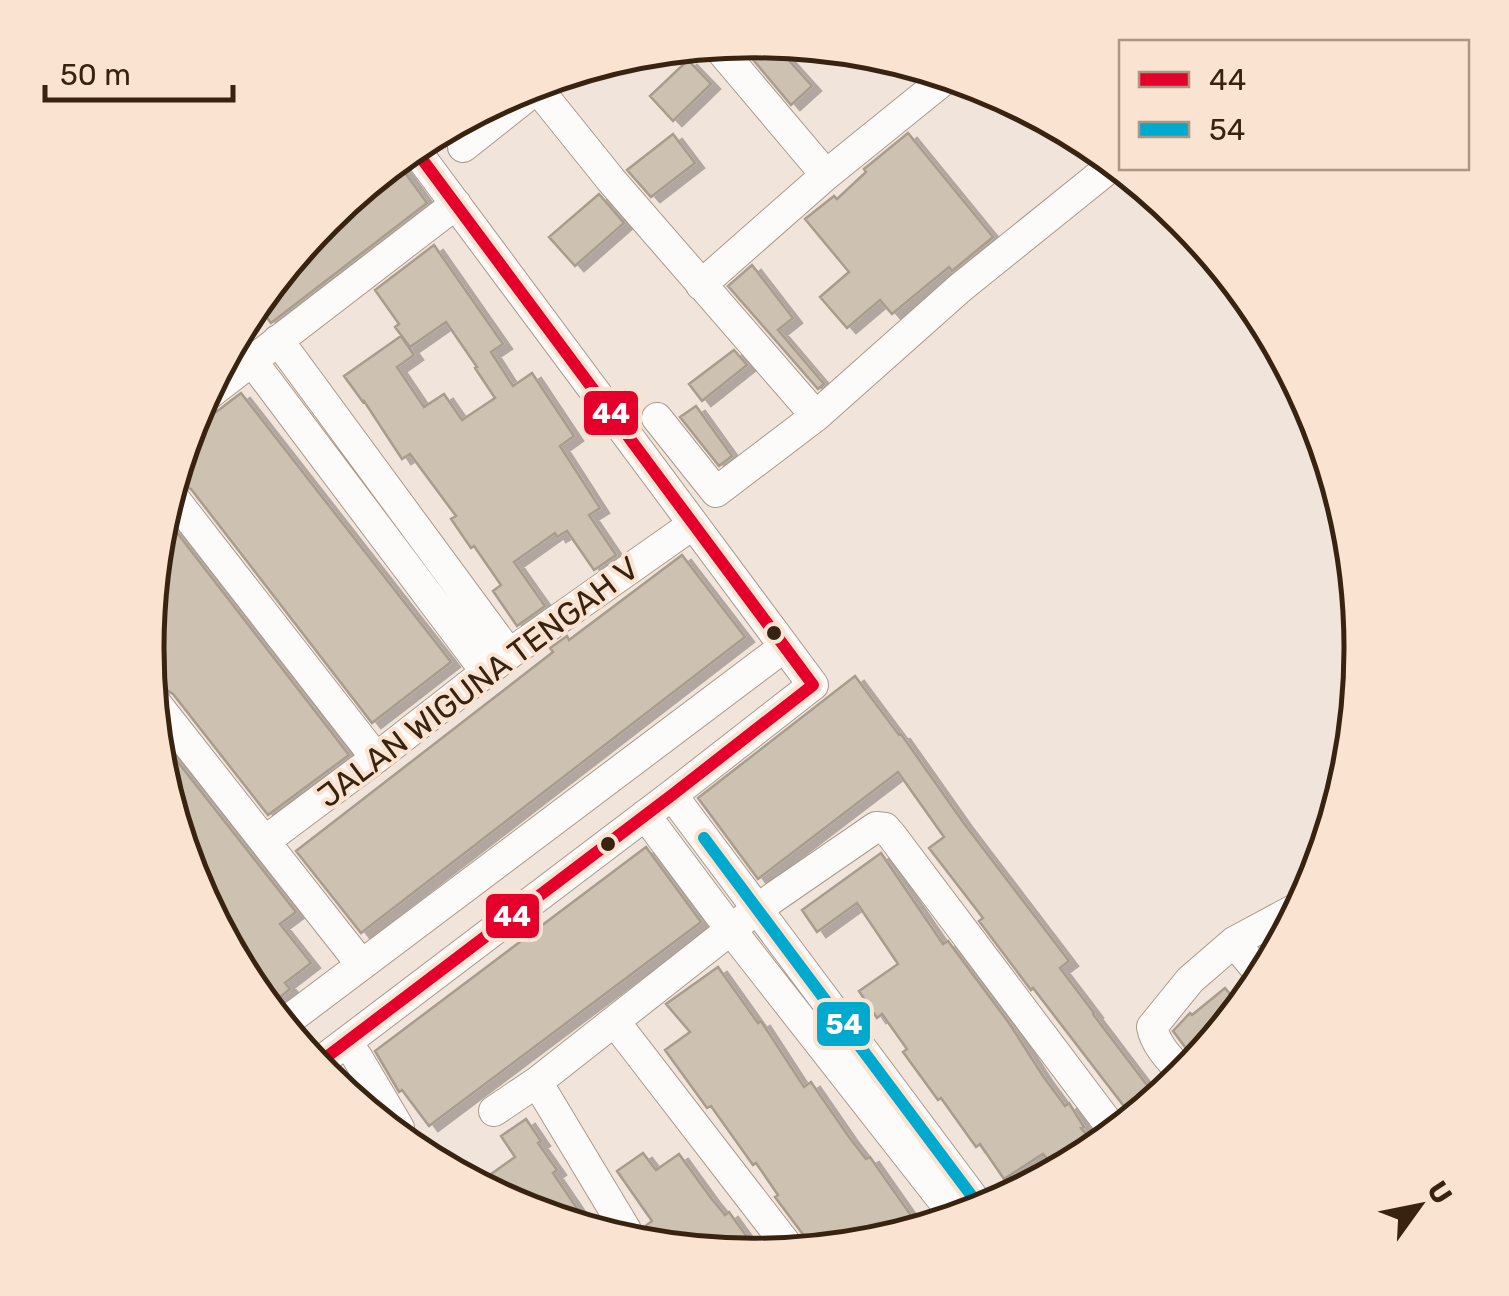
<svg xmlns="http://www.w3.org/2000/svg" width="1509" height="1296" font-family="Rubik,sans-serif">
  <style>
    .building { fill: #cdc1b1; stroke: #a89c8c; stroke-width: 2.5; filter: url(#shadow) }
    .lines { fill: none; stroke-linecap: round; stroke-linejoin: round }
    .street-casing { stroke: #a99a8c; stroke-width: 32 }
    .street { stroke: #fdfbf9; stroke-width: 30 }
    .bus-1-casing { stroke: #fae3d1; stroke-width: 20 }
    .bus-2-casing { stroke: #fae3d1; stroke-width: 20 }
    .bus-1 { stroke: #e4002b; stroke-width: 12 }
    .bus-2 { stroke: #00a9ce; stroke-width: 12 }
    .bus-dot { fill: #382311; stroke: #fae3d1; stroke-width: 4 }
    .labels { text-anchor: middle; stroke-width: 8; stroke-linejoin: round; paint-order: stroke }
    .street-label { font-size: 32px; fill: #382311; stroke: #fae3d1 }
    .rim { fill: none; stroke: #382311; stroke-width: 5 }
    .line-badge { stroke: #fae3d1; stroke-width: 4 }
    .badge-label { font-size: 28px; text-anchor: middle; font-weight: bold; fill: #fff }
  </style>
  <defs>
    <filter id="shadow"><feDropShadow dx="9" dy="5" stdDeviation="0" flood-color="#0004"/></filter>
  </defs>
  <rect width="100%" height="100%" fill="#f1e4da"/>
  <path class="building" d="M 755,40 L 774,44 L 812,86 L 791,105 L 740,44 Z
    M 688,60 L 711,84 L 673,121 L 650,96 Z
    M 908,133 L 993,237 L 952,271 L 949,267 L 892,314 L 880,300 L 847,328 L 820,297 L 849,272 L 805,219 L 834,196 L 837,199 L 866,172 L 864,169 Z
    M 673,134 L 695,163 L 651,197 L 627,170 Z
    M 401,167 L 427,203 L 271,323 L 262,311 L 325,218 Z
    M 599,194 L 624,223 L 575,266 L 549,237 Z
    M 434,245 L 503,344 L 491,352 L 513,386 L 532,373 L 574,436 L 560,446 L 600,508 L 589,515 L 616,555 L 594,570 L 567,531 L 557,537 L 555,533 L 514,562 L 545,606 L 517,626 L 493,591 L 501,585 L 474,546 L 471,548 L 451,519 L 456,516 L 410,454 L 402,459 L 364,401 L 363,402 L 344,376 L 401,336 L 414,355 L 397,367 L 424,407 L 444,394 L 462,420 L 495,398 L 475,368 L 477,367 L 446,322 L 410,347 L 395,327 L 399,324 L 375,290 Z
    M 752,265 L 793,318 L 778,330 L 824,384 L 818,389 L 728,286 Z
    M 734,350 L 747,365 L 702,401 L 689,384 Z
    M 241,393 L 451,662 L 372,723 L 191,489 L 179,483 L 189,435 L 207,421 L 203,415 L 216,412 Z
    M 696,406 L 732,456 L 719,466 L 680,417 Z
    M 171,525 L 349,755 L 268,815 L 173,694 L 164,688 L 154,688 L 146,647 Z
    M 682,555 L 745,637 L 361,933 L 296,851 L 553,652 L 550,648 L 567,636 L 569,640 Z
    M 855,676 L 899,735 L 901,734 L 963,822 L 1069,961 L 1060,968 L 1094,1013 L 1093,1014 L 1156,1097 L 1130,1114 L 1033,988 L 1031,990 L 979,921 L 983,918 L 929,848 L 944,837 L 898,772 L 758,879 L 698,798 Z
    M 166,747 L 296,912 L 280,924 L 311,963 L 285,983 L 290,989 L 274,1002 L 193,880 Z
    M 646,847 L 701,922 L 429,1126 L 402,1090 L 399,1092 L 375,1051 Z
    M 881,853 L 943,944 L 948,941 L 1009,1023 L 1043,1076 L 1065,1106 L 1069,1103 L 1084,1127 L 1081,1128 L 1091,1140 L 1053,1166 L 1043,1154 L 1004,1179 L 980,1144 L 976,1147 L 941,1098 L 938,1100 L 903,1052 L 907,1049 L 882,1014 L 877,1018 L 859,991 L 898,964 L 857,903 L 817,932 L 802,910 Z
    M 718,967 L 758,1023 L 761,1021 L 804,1087 L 811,1082 L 849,1137 L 866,1159 L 870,1157 L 917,1224 L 811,1245 L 775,1197 L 778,1195 L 756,1163 L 753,1165 L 711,1106 L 707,1108 L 665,1050 L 690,1032 L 666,1004 Z
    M 1225,988 L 1236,1001 L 1197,1059 L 1190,1050 L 1188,1052 L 1185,1047 L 1173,1031 L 1190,1013 L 1192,1015 Z
    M 346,1074 L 363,1103 L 332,1083 Z
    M 526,1119 L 541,1141 L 538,1143 L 557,1170 L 553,1173 L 587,1223 L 521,1210 L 480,1182 L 515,1157 L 501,1136 Z
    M 643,1153 L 656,1170 L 679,1154 L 711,1198 L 725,1215 L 729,1212 L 760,1255 L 754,1256 L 644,1234 L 644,1227 L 652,1221 L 617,1171 Z"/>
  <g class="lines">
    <g class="street-casing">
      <path id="street" d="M 718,47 L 826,175
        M 537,88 L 611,180 L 816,416 L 960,288 L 1109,168
        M 463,147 L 545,82
        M 701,285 L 826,175 L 946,78
        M 278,340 L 509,654
        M 252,361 L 486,672
        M 205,397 L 456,204
        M 657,418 L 716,492 L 816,416
        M 176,501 L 376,758
        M 158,706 L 361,964
        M 672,795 L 983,1211
        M 645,815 L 731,930 L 955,1216
        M 265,841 L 376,758 L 509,654 L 692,525
        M 1234,942 L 1257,970
        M 287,1021 L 784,647
        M 615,1022 L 790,1249
        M 347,1043 L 357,1057 L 399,1128
        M 316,1065 L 672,795 L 813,685 L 419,155
        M 1185,1076 C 1173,1062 1156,1047 1152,1027 L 1190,980 L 1234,942 L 1299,907
        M 537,1082 L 626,1230
        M 494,1111 L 537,1082 L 757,909 L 876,827 L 885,828 L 892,836 L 1111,1127"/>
    </g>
    <use href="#street" class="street"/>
    <g class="bus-1-casing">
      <path id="bus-1" d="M 316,1065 L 672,795 L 813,685 L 419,155"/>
    </g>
    <g class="bus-2-casing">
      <path id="bus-2" d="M 704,838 L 983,1211"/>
    </g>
    <use href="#bus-1" class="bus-1"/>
    <use href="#bus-2" class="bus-2"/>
  </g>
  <g class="bus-dot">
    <circle cx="774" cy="633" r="9"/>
    <circle cx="608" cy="844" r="9"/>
  </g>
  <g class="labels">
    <g class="street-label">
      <text transform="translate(478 682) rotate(-37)" y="11">JALAN WIGUNA TENGAH V</text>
    </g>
  </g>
  <path d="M0 0H1509V1296H0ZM164 648a590 590 0 1 1 1180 0a590 590 0 1 1-1180 0Z" fill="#fae3d1" fill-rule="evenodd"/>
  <path class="rim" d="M164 648a590 590 0 1 1 1180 0a590 590 0 1 1-1180 0Z"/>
  <g class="line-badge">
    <rect x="582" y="389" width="58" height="48" rx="10" fill="#e4002b"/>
    <rect x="484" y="892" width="57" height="48" rx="10" fill="#e4002b"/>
    <rect x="815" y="1000" width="57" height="48" rx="10" fill="#00a9ce"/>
  </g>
  <g class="badge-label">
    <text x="611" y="423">44</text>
    <text x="512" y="926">44</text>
    <text x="844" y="1034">54</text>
  </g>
  <rect x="1119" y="40" width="350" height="130" fill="#fae3d1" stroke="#ac9684" stroke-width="2.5"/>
  <rect x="1139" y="72" width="50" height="15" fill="#e4002b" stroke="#ac9684" stroke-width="2.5"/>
  <text x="1209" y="90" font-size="30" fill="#382311">44</text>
  <rect x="1139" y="122" width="50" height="15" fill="#00a9ce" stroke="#ac9684" stroke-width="2.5"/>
  <text x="1209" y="140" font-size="30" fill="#382311">54</text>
  <g transform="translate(1419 1206) rotate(57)" stroke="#fae3d1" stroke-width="8" paint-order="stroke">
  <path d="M0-8L18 38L0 25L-18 38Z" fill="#382311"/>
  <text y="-15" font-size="28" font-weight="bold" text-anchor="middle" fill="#382311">U</text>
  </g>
  <path d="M45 85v15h188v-15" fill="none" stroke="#382311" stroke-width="5"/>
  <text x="60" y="85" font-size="30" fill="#382311" stroke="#fae3d1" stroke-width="8" paint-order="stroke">50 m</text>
</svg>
